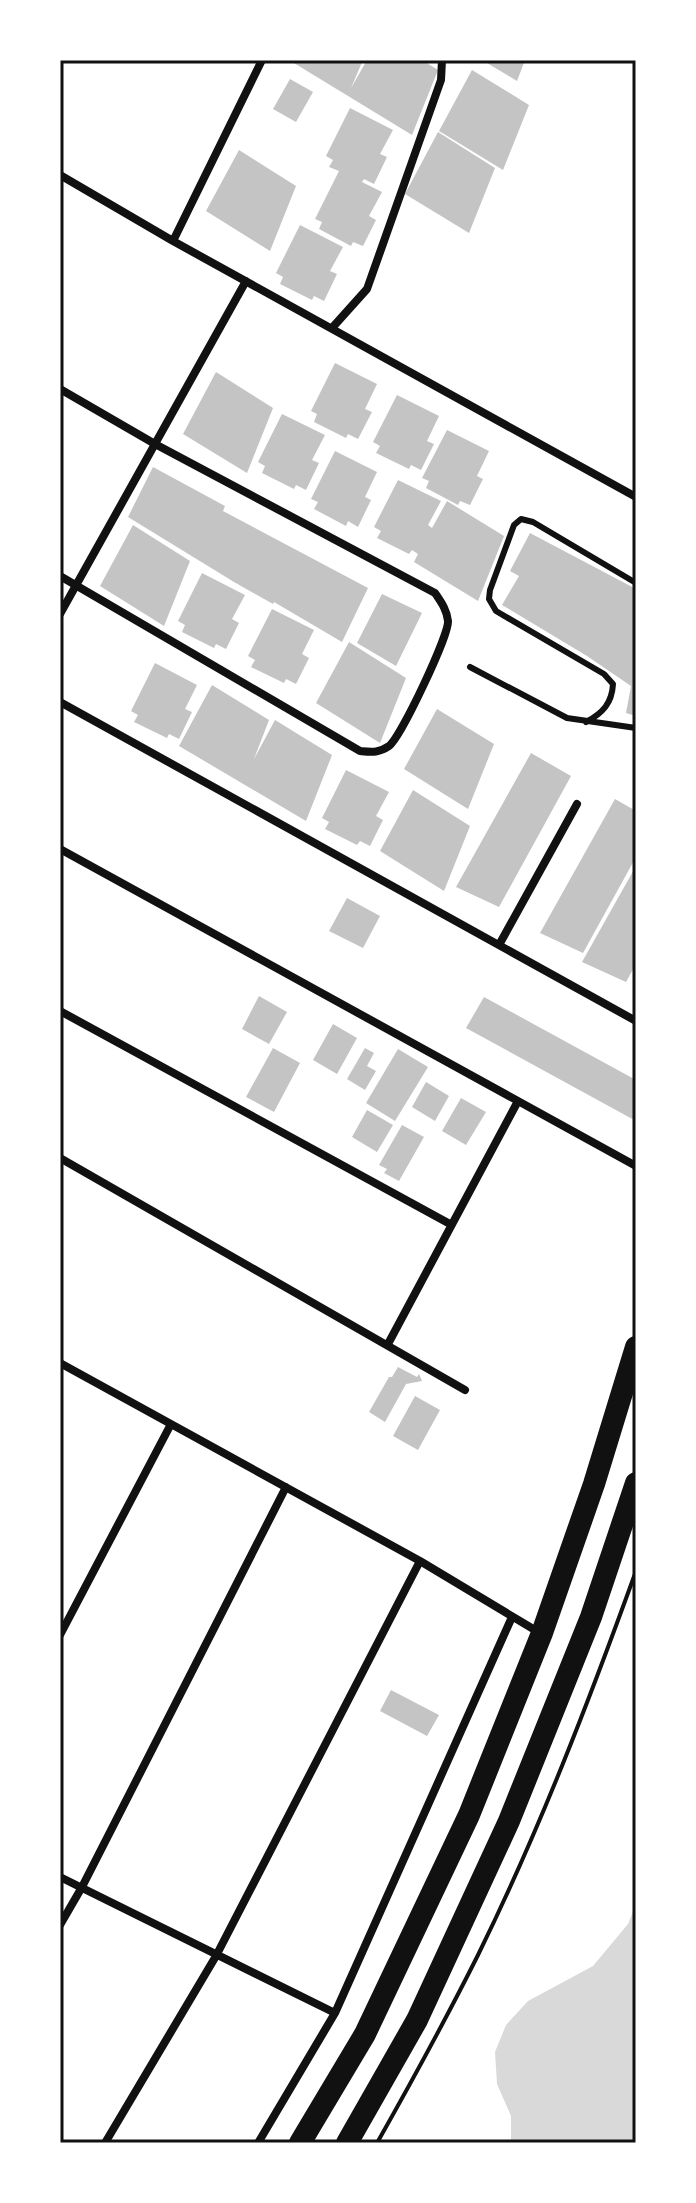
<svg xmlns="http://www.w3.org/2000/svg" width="696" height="2203" font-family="'Work Sans',sans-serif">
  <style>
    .water { fill: #d9d9d9 }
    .building { fill: #c4c4c4 }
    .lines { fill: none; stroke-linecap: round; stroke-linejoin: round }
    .path { stroke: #111; stroke-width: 4 }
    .service { stroke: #111; stroke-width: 6 }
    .minor { stroke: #111; stroke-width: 8 }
    .trunk { stroke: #111; stroke-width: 22 }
    .neatline { fill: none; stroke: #111; stroke-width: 3 }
  </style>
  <rect width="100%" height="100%" fill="#fff"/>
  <path class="water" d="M 636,1904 L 636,2143 L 511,2143 L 511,2116 L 497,2084 L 495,2052 L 506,2025 L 528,2001 L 593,1966 L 628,1924 Z"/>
  <path class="building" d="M 289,60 L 363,60 L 351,88 L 367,60 L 422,60 L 438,70 L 412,135 Z
    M 482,60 L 525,60 L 517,81 Z
    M 472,70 L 529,105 L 503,170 L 439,131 Z
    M 290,79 L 313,92 L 296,122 L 273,109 Z
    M 350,108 L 393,130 L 380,154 L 387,157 L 374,184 L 364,179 L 362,182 L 382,192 L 369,216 L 376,220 L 363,246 L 353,242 L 351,246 L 319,229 L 322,222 L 315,219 L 339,171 L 329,167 L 333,160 L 326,156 Z
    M 438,132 L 495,168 L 469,233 L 405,194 Z
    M 239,150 L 296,186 L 270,251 L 206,211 Z
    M 300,225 L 343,247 L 330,271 L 337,274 L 324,301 L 314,296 L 312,300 L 280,284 L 283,277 L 276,273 Z
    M 335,363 L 377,384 L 365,409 L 372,412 L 358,439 L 348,434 L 346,438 L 314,422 L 317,414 L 311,411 Z
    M 216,372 L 273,408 L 247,473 L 183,434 Z
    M 397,395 L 439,416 L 427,441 L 434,444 L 421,470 L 411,465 L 409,469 L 376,453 L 380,446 L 373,442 Z
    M 282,414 L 325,435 L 312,460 L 319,463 L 306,490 L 296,485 L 294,489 L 262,473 L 265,466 L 258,462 Z
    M 447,430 L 489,451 L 477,476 L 483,479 L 470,505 L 460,501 L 458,505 L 426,488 L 429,481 L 422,478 Z
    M 335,451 L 377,472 L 365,497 L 371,500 L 358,527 L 348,521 L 346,526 L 314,509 L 318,502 L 311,499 Z
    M 153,467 L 225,506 L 223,511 L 368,588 L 342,642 L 274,602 L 273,604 L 234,582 L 128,517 Z
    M 398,480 L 441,501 L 428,525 L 432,528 L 447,501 L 504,536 L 478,601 L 414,562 L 418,554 L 412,550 L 409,554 L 377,538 L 381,531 L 374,527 Z
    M 133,525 L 190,561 L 164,626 L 100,586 Z
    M 530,533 L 636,589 L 636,716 L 626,713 L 631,686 L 587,656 L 502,605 L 519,576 L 510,571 Z
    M 202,573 L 245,595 L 232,619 L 239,623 L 226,649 L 216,644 L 214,648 L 182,632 L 185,625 L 178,621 Z
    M 382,594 L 422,613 L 396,666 L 357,643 Z
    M 272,609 L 314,630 L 302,654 L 309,658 L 296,684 L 286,679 L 284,683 L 251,667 L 255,660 L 248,656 Z
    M 349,642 L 406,678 L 380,743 L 316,703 Z
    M 155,663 L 197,685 L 185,709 L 192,712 L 179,739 L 169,734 L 167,738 L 134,722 L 138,715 L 131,711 Z
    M 212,685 L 269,720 L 254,759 L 275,720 L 332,755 L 306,821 L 179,746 Z
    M 437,709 L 494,744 L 468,809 L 404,769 Z
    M 531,753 L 571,776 L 499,907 L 456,887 Z
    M 346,770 L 389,792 L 376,816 L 383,820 L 370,846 L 360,841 L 357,845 L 325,829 L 329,822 L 322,818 Z
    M 413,790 L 470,826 L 444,891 L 380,851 Z
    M 615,799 L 636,811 L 636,857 L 583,953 L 540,933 Z
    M 636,866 L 636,964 L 626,982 L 582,962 Z
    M 347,898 L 380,916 L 363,948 L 329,931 Z
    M 259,996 L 287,1012 L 269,1044 L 242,1029 Z
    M 484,997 L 636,1080 L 636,1121 L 466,1028 Z
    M 333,1024 L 357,1038 L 337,1074 L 313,1060 Z
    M 273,1048 L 300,1063 L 274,1112 L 246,1097 Z
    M 365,1048 L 374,1053 L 367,1066 L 376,1071 L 365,1090 L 347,1079 Z
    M 398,1049 L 428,1067 L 395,1121 L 366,1103 Z
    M 426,1082 L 449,1096 L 435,1121 L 412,1107 Z
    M 461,1098 L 486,1112 L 466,1145 L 442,1131 Z
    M 367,1110 L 393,1125 L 377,1152 L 352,1137 Z
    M 402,1125 L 424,1137 L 399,1181 L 384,1173 L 387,1169 L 379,1165 Z
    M 398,1367 L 417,1377 L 419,1374 L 422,1381 L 406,1384 L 385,1422 L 369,1412 L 389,1377 L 392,1377 Z
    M 415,1396 L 440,1410 L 418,1450 L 393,1436 Z
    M 391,1690 L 439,1715 L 427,1736 L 380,1711 Z"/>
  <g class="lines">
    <path class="path" d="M 377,2143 C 412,2081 446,2019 478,1955 C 539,1831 589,1701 636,1571"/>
    <path class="service" d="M 470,667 L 567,718 L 636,728
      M 586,722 C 603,713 612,703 613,684 L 604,674 L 496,611 L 489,599 L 490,590 L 514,525 L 521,519 L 533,522 L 636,583"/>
    <path class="minor" d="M 60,175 L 173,241 L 636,497
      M 173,241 L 262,60
      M 332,328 L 367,289 L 441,80 L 442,60
      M 60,389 L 155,444 L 435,593 C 441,602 447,610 448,621 C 449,635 401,737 389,746 C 379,753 372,752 360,751 L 60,576
      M 60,614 L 246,281
      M 60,702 L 636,1021
      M 60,849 L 636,1166
      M 499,945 L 577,804
      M 60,1011 L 450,1224
      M 60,1158 L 465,1390
      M 388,1344 L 518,1101
      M 60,1363 L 420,1561 L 540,1633
      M 60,1635 L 171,1424
      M 60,1877 L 335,2013
      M 60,1925 L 82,1887 L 286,1487
      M 105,2143 L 216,1956 L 420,1561
      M 258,2143 L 335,2013 L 512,1617"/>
    <path class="trunk" d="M 300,2143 L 365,2034 L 469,1815 L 542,1633 L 594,1484 L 636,1347
      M 347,2143 L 417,2020 L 509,1821 L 591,1617 L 636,1483"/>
  </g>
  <rect width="696" height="2203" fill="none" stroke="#ffffff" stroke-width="124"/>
  <rect x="62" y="62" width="572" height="2079" class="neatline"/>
</svg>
